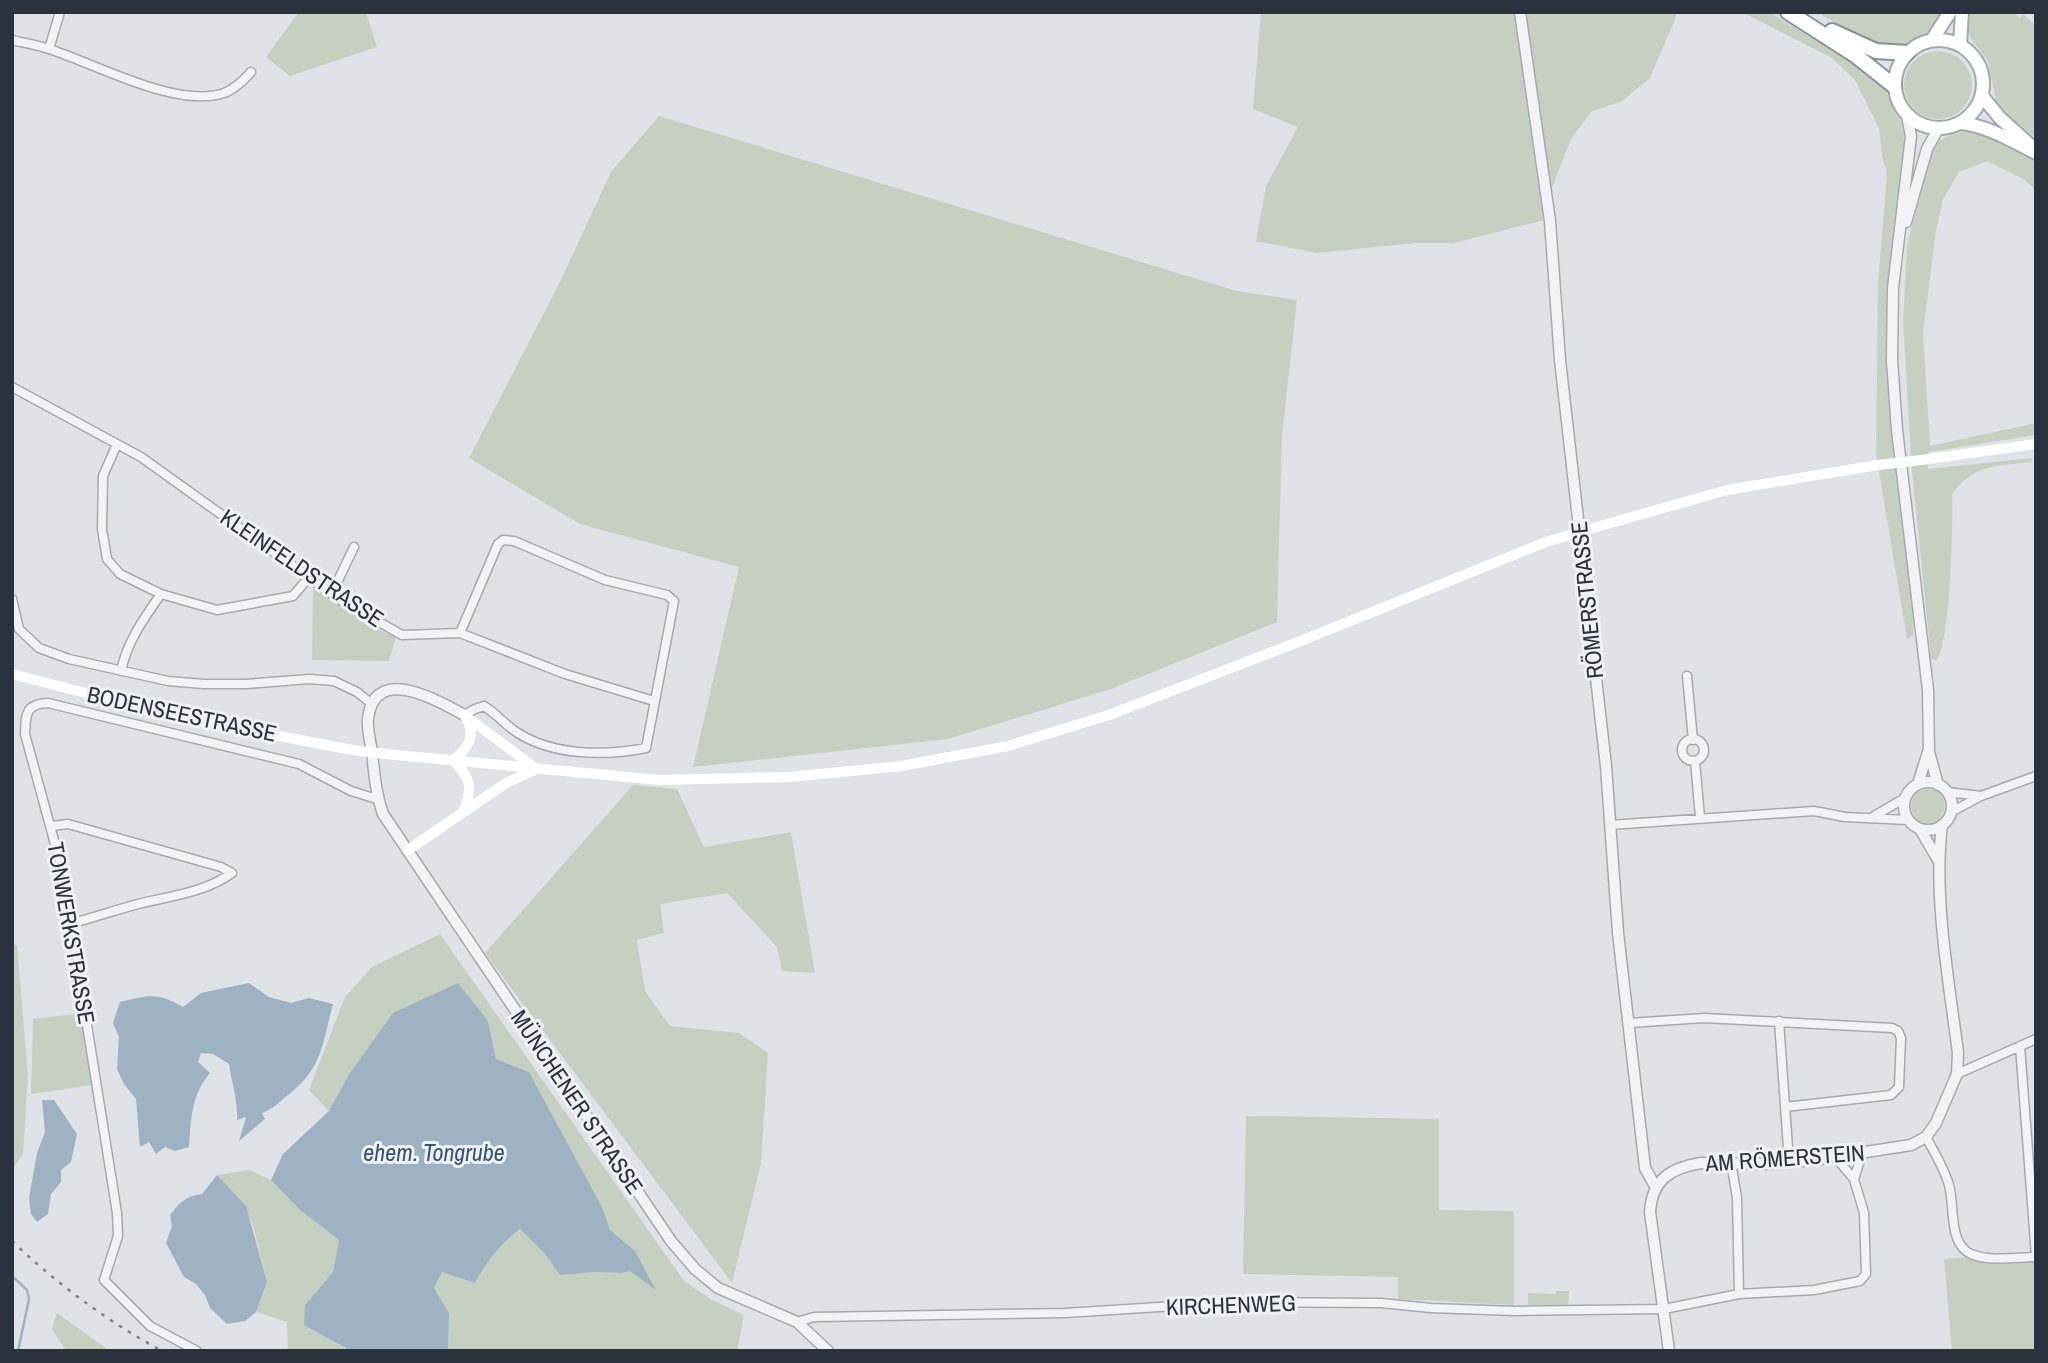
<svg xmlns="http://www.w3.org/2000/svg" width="2048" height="1363" font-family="'Archivo Narrow',sans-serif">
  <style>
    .green { fill: #c6d0c1 }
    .water { fill: #9eb2c4 }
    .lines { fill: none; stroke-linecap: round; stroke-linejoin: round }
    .stream { stroke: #9eb2c4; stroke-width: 2.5 }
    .minor-casing { stroke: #a5aab1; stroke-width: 11 }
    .tertiary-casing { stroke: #a5aab1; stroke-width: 13 }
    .primary-casing { stroke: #a0a8b2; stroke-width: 16 }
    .motorway-casing { stroke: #88919c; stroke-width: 18 }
    .minor { stroke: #f2f3f6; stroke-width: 8 }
    .tertiary { stroke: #f2f3f6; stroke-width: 10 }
    .secondary { stroke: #fff; stroke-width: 10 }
    .primary { stroke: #fff; stroke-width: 12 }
    .motorway { stroke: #fff; stroke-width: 14 }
    .rail { stroke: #7a838f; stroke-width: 2.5; stroke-dasharray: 3.5 7; stroke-linecap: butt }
    .secondary-bridge { stroke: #fff; stroke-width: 10 }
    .labels { text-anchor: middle; stroke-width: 6; stroke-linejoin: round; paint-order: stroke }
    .street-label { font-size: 23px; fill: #2a323d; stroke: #eff2f5 }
    .water-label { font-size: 24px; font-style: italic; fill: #38526d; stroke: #eff2f5 }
  </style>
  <rect width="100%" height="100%" fill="#dfe3e7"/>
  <path class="green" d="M 299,12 L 366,12 L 377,47 L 290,76 L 266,57 Z
    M 1261,12 L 1676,12 L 1676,17 L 1650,78 L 1622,101 L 1591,112 L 1571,139 L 1551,190 L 1543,189 L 1545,220 L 1454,243 L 1415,243 L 1317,253 L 1256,241 L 1266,186 L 1298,127 L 1253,109 Z
    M 1742,12 L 1769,12 L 1866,71 L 1885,88 L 1895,113 L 1903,124 L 1907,135 L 1889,362 L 1914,612 L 1913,636 L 1907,639 L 1876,454 L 1878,282 L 1887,174 L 1882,156 L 1879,128 L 1855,80 L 1832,58 Z
    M 1817,12 L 1944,12 L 1931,33 L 1898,48 L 1885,47 L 1865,39 Z
    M 1969,12 L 2013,12 L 2020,18 L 2023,14 L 2036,26 L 2036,138 L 2002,110 L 1996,101 L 1988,61 L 1970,37 L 1967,25 Z
    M1904 85a34 34 0 1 1 68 0a34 34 0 1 1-68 0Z
    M 659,116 L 1237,291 L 1297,300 L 1282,435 L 1277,622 L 1111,689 L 948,739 L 693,767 L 739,567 L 580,524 L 469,458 L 561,280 L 611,172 Z
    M 1970,130 L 2006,142 L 2036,162 L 2036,190 L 2023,179 L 1987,161 L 1959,172 L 1943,199 L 1936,231 L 1923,333 L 1930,446 L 2036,423 L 2036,435 L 1929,452 L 1928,469 L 2032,458 L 2032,462 C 1999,466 1973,464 1952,494 C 1953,522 1951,644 1936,661 L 1931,658 L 1912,471 L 1903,322 L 1907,245 L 1932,148 C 1941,136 1956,134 1970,130 Z
    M 313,584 L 366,624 L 396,637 L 389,661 L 312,660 Z
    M 633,785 L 677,789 L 704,847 L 791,832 L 815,973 L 782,971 L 777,947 L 727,893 L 660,904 L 664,933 L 637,940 L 645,991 L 670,1026 L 739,1033 L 768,1053 L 761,1163 L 732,1283 L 485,953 Z
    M1911 806a17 17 0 1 1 34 0a17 17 0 1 1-34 0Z
    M 440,934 L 684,1281 L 712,1300 L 744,1315 L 737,1351 L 448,1351 L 449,1313 L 434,1288 L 442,1272 L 475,1283 C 487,1261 500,1244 520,1229 L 545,1254 L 560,1274 L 595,1272 L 622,1273 L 630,1271 L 655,1288 L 635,1251 L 610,1230 L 603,1209 L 529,1072 L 496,1059 L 488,1021 L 348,1076 L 329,1111 L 309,1090 L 345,997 L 372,967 Z
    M 12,944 L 17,945 L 28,1075 L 23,1154 L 14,1167 L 12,1166 Z
    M 81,1013 L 92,1085 L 31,1094 L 33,1019 Z
    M 1246,1116 L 1439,1119 L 1439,1210 L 1514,1211 L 1514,1305 L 1398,1299 L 1398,1277 L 1243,1274 Z
    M 249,1170 L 271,1180 L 300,1210 L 339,1240 L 333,1272 L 305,1305 L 337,1344 L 351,1351 L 288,1351 L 287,1322 L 256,1312 L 267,1282 L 254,1229 L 245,1206 L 217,1175 Z
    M 1968,1257 L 1981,1262 L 2036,1260 L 2036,1351 L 1952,1351 L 1944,1259 Z
    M 1556,1291 L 1569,1291 L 1568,1306 L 1528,1305 L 1528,1293 L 1556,1294 Z
    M 57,1313 L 110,1351 L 66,1351 L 52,1329 Z"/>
  <path class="water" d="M 249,983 L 269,997 L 291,1003 L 309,998 L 333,1004 C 322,1044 323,1068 288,1095 C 279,1102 273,1109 262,1113 L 265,1119 L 239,1141 L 246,1117 L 237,1120 C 238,1101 232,1084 229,1064 L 213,1054 L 201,1053 L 198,1062 L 210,1073 C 191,1095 191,1120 189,1147 L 175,1151 L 165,1147 L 156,1154 L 149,1142 L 140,1147 L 136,1099 L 124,1084 L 117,1069 L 119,1037 L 113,1023 L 120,1002 C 148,995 158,992 183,1007 L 201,993 Z
    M 458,983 L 488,1021 L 496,1059 L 529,1072 L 603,1209 L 610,1230 L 635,1251 L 656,1290 L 630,1271 L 622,1273 L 595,1272 L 560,1275 L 545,1254 L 520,1229 C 500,1244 487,1261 475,1283 L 442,1272 L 434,1288 L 449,1313 L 448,1351 L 351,1351 L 304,1325 L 305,1305 L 333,1272 L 339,1240 L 300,1210 L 271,1180 L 283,1154 L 329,1111 L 348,1076 L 393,1013 Z
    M 42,1100 L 54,1100 L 77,1134 L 71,1162 L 61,1170 L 61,1182 L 51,1194 L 48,1214 L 37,1222 L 31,1214 L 29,1198 L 37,1153 L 45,1132 Z
    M 217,1175 L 246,1206 L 267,1282 L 256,1312 L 245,1321 L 227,1324 L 210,1308 L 205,1295 L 196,1284 L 184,1277 L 166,1243 L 172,1226 L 170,1215 C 180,1202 186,1196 202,1194 Z"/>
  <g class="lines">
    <path class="stream" d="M 12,1276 L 27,1290 L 29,1299 L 18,1351"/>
    <g class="minor-casing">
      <path id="minor" d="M 12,40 C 25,43 37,45 49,49 C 96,64 173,107 221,94 C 233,91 243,81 251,72
        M 49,49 L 60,12
        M 12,387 L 141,457 L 342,601 L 402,635 L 460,633 L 565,674 L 654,701
        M 117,444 L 103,476 L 102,529 L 107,559 L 120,574 L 161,594 L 217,610 L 293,596 L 309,577
        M 332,593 L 354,547
        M 12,599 L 19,629 L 39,648 L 69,659 L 168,681 L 204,684 L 246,684 L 309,679 L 334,681 L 357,692 L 372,704
        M 460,633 L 498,544 L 503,540 L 514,541 L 605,580 L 667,595 L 674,601 L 646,748 C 606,756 554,756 518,733 C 506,726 497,714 484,706 L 475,709 L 464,715
        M 121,671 C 127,642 144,618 161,594
        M 1687,676 L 1693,740
        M1682 750a11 11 0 1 1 22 0a11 11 0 1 1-22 0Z
        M 1695,761 L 1700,817
        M 1947,792 L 1981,796
        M 1951,812 L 1981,796 L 2036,776
        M 1874,816 L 1905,798
        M 1610,825 L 1814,811 L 1845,817 L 1908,820
        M 52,826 L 68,824 L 221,867 L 232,873 C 204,893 170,896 138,904 C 116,910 95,917 73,923
        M 1779,1021 L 1789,1162
        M 1629,1023 L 1704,1018 L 1892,1028 L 1898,1031 L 1901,1038 L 1899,1087 L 1891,1095 L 1785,1107
        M 2020,1046 L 2036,1256
        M 1957,1074 L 2036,1039
        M 1926,1137 C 1934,1152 1944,1168 1949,1185 C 1955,1206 1948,1244 1971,1254 C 1989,1262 2017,1257 2036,1257
        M 1836,1158 L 1854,1179
        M 1731,1162 L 1737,1198 L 1739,1294
        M 797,1322 L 814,1317 L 1065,1313 L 1237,1302 L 1381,1303 L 1431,1308 L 1514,1311 L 1664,1309 L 1739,1294 L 1814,1290 L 1860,1281 L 1866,1274 L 1864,1213 L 1854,1179 L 1862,1154
        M 197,1351 L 150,1326 L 104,1280 L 118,1236 L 117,1213 L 76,956 L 68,892 L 25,734 C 26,714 25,704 48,703 L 299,764 L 351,791 L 377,799"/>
    </g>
    <g class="tertiary-casing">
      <path id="tertiary" d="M 1520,12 L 1550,221 L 1560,360 L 1606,766 L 1618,933 L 1645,1168 L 1655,1186
        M 1907,116 L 1911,136 L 1893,288 L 1892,360 L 1897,430 L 1928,690 L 1929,752 L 1938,785
        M 1906,222 L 1927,149 L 1938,129
        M 464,715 C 439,701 374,663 368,719 C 367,729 370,741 372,751 C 374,773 376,794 383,814 L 671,1241 L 695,1269 L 718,1288 L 797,1322 L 828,1351
        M1904 806a24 24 0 1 1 48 0a24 24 0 1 1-48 0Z
        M 1918,784 L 1928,752
        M 1920,829 L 1938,860
        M 1669,1351 L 1650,1212 C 1652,1180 1670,1168 1701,1163 L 1767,1164 L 1814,1160 L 1911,1145 L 1926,1137 L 1936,1123 L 1957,1074 L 1958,1053 C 1949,982 1933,895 1942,825"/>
    </g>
    <g class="primary-casing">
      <path id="primary" d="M1895 84a44 44 0 1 1 88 0a44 44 0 1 1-88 0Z
        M 1932,40 L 1950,12
        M 1960,45 L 1962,12
        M 1982,96 L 2000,118 L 2030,145
        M 1961,123 C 1988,126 2012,141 2036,153"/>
    </g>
    <g class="motorway-casing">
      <path id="motorway" d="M 1788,12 L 1855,55 L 1894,86
        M 1832,31 L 1876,51 L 1907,53"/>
    </g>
    <use href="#minor" class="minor"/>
    <use href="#tertiary" class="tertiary"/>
    <path class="secondary" d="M 1921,460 L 2036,444
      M 1600,526 L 1727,490 L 1878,465
      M 12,674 L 171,715 L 352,750
      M 464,715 L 535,768
      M 385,754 L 660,780 L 790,777 L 902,766 L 1008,746 L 1109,715 L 1293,644 L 1546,542
      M 453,760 C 471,779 473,786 464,810
      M 453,760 C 467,750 477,735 466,719
      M 408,850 L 506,783 L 535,770"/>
    <use href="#primary" class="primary"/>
    <use href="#motorway" class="motorway"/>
    <path class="rail" d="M 12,1241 C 57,1284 107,1321 162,1351"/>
    <path class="secondary-bridge" d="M 1878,465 L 1921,460
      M 1546,542 L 1600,526
      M 352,750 L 385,754"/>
  </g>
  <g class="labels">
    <g class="street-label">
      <text transform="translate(302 568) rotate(34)" y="8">KLEINFELDSTRASSE</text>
      <text transform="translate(1587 600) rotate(-96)" y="8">RÖMERSTRASSE</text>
      <text transform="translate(182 714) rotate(12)" y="8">BODENSEESTRASSE</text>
      <text transform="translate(71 933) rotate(80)" y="8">TONWERKSTRASSE</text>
      <text transform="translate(577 1102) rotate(56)" y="8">MÜNCHENER STRASSE</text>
      <text transform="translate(1785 1158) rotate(-4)" y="8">AM RÖMERSTEIN</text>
      <text transform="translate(1231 1305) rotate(-2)" y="8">KIRCHENWEG</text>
    </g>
    <g class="water-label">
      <text x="434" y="1161">ehem. Tongrube</text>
    </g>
  </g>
  <rect width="2048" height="1363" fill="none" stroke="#2a323d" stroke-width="28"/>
</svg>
